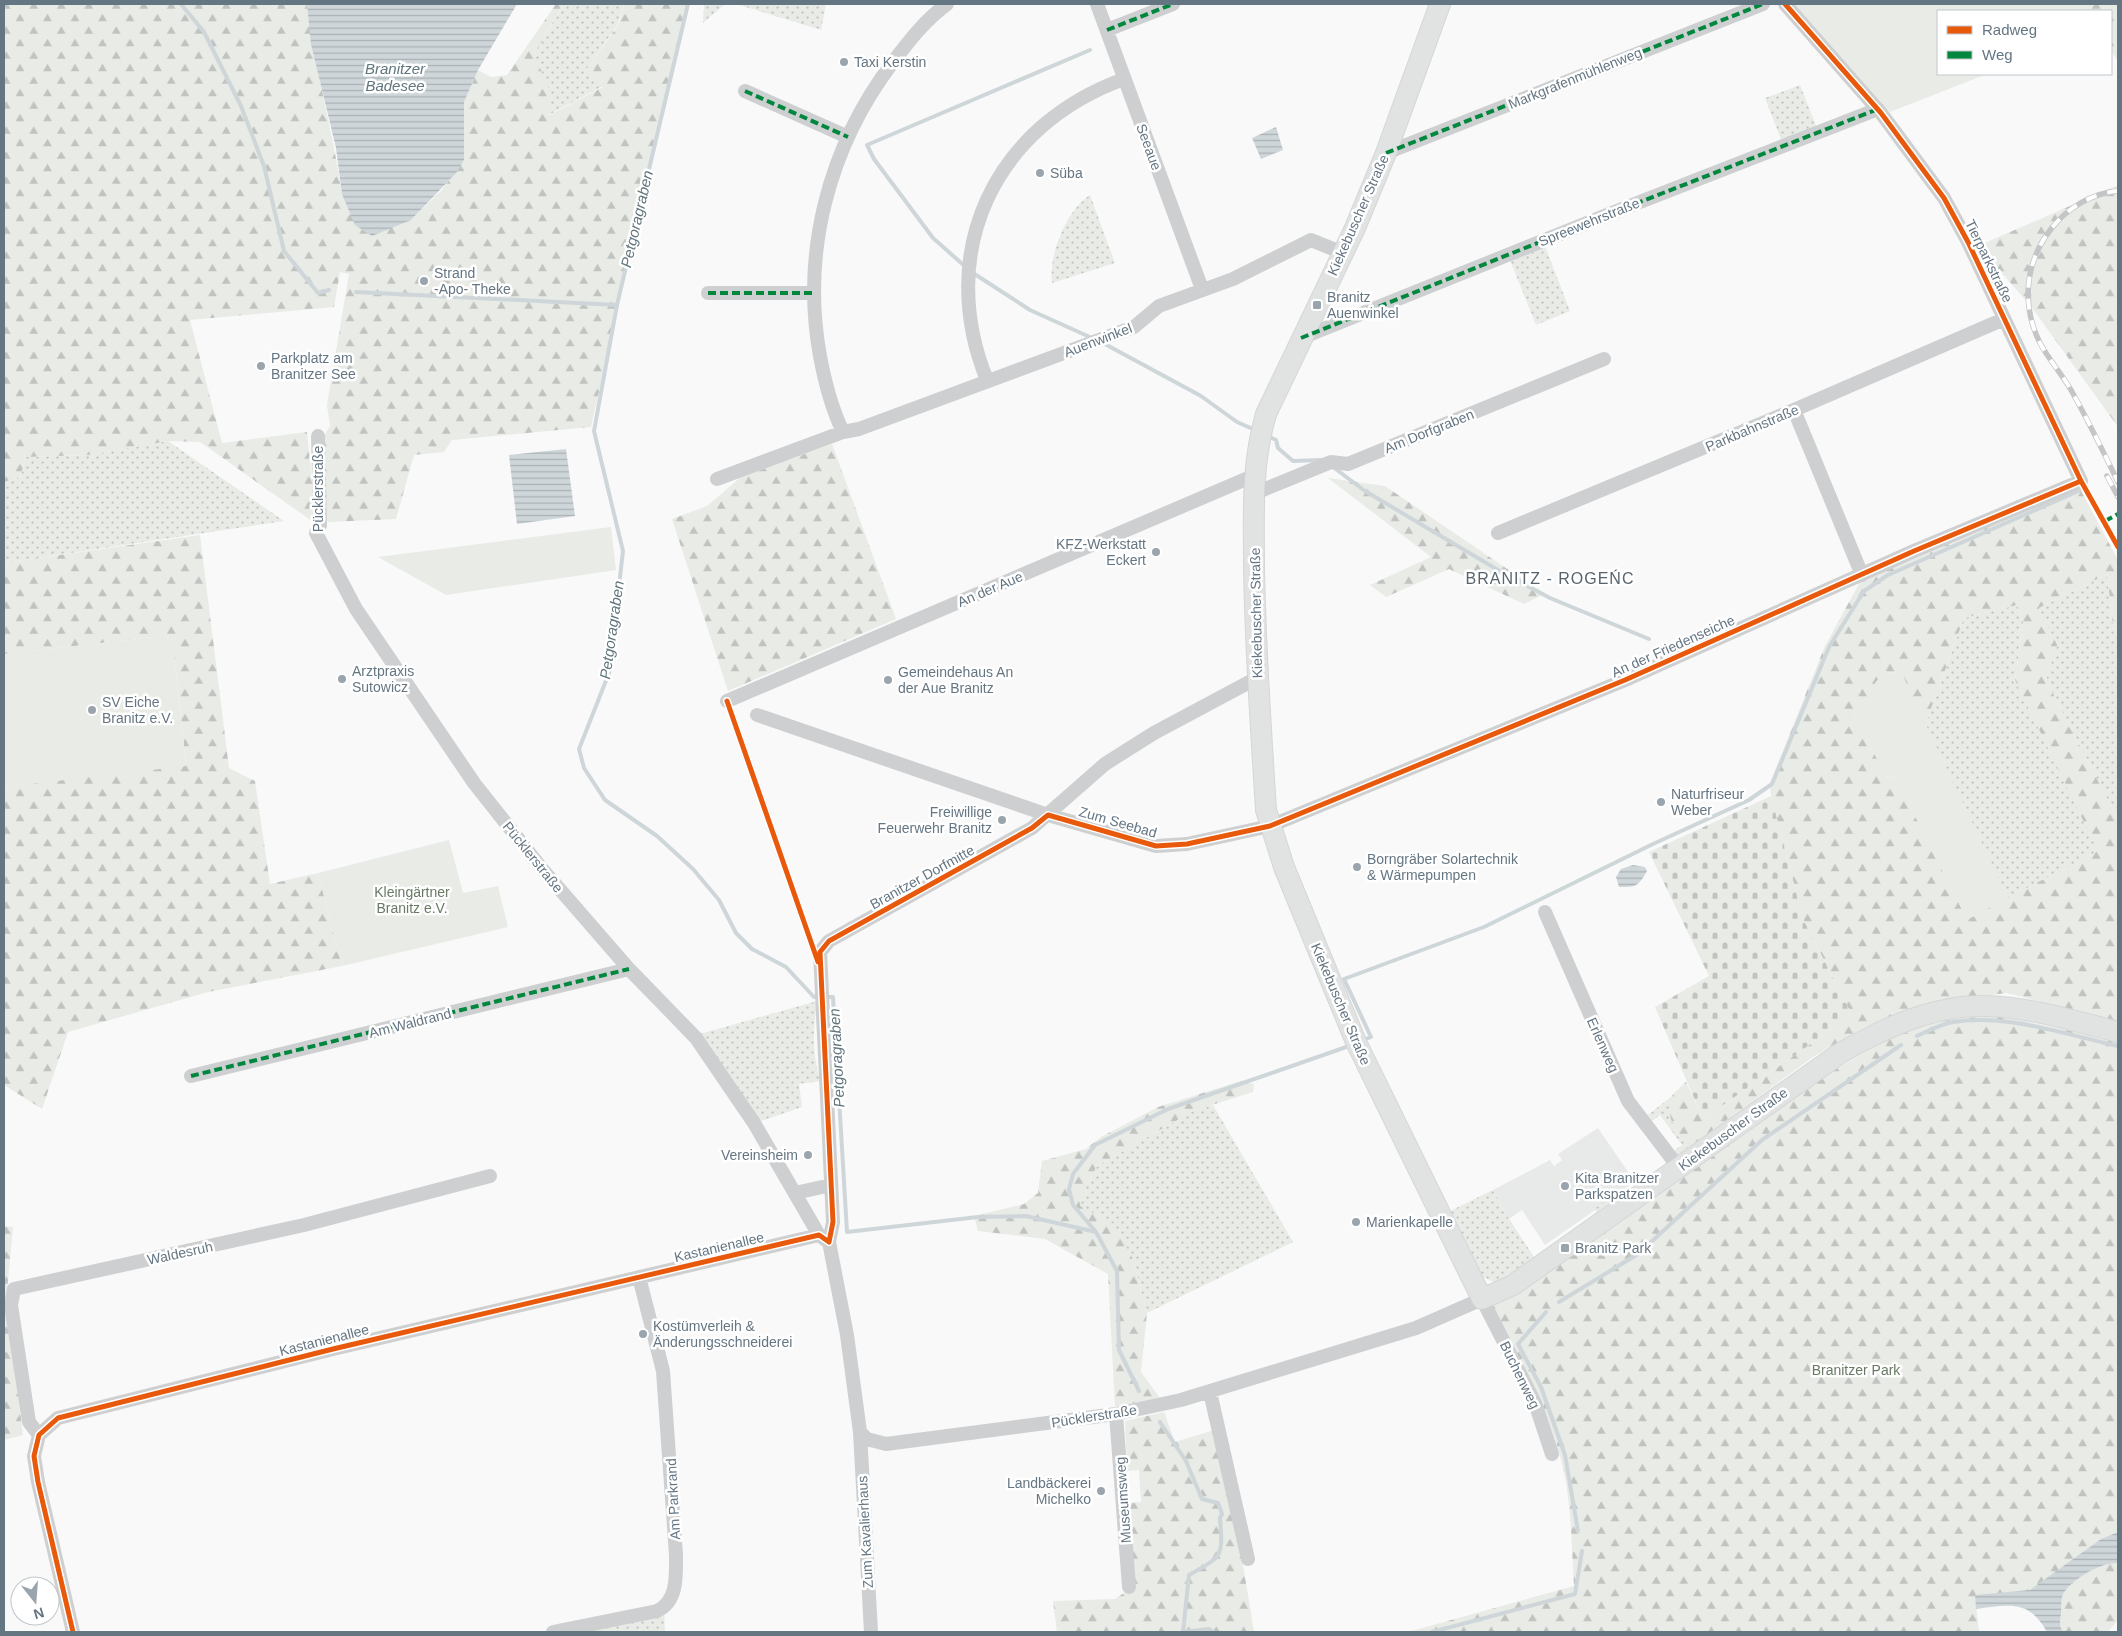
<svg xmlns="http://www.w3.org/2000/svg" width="2122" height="1636" font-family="Helvetica,sans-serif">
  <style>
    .built { fill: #e8e9e9 }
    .grass { fill: url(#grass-dots) }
    .forest { fill: url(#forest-firs); fill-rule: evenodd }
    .cemetery { fill: url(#cemetery-stones) }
    .garden { fill: #e8ebe6 }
    .water { fill: url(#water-rules) }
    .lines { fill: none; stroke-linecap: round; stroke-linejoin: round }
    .stream { stroke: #ced6d9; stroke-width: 4 }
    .secondary-casing { stroke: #d5d6d7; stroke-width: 22 }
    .street { stroke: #cecfd0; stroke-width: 14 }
    .secondary { stroke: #e1e2e2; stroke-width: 20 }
    .rail-casing { stroke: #c3c5c6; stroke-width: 5.5 }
    .rail { stroke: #fff; stroke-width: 4; stroke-dasharray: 11; stroke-linecap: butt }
    .quiet { stroke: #00873e; stroke-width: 4; stroke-dasharray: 8 4; stroke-linecap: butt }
    .cycleway-casing { stroke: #fff; stroke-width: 8 }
    .cycleway { stroke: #e8590c; stroke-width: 5 }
    .poi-dot { fill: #99a4ac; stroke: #fff; stroke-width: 2 }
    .labels { text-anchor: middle; stroke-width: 5; stroke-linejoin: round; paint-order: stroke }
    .poi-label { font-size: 14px; fill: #657683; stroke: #fff; text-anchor: start }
    .street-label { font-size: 14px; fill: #657683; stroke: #fff }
    .park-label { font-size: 14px; fill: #687a64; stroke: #fff }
    .water-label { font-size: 15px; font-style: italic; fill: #60757c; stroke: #fff }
    .quarter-label { font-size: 16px; letter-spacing: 1px; fill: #57646e; stroke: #fff }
  </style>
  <defs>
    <pattern id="grass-dots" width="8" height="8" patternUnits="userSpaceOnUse" patternTransform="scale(1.25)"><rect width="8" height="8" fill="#e8ebe6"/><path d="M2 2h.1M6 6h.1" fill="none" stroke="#c0c3c0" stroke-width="1.8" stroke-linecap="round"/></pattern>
    <pattern id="forest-firs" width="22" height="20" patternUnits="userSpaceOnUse" patternTransform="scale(1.25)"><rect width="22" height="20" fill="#e8ebe6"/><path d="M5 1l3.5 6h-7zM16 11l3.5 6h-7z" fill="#c0c3c0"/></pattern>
    <pattern id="cemetery-stones" width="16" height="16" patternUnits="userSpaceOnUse" patternTransform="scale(1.25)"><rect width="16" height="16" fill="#e8ebe6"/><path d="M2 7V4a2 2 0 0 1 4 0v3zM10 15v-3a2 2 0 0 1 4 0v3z" fill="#c0c3c0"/></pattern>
    <pattern id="water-rules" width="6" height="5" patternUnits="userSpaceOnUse" patternTransform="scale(1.25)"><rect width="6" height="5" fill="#ced6d9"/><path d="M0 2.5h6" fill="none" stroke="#abb2b5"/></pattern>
  </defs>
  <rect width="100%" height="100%" fill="#f9f9f9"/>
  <path class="built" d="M 1598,1128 L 1635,1182 L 1545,1245 L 1522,1210 L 1509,1219 L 1493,1190 L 1550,1160 L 1554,1166 L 1562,1160 L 1558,1154 Z"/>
  <path class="grass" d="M 560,4 L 624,4 L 618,24 L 584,73 L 603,86 L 547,116 L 534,53 L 563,6 Z
    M 704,4 L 725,4 L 703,23 Z
    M 736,4 L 826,4 L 821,30 Z
    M 1800,85 L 1817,128 L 1782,142 L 1765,98 Z
    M 1090,195 L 1115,263 L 1052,283 C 1048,257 1066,210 1090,195 Z
    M 1545,246 L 1570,311 L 1536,325 L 1510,260 Z
    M 168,441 L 284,521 L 4,563 L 4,482 L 20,477 L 26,457 L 88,455 Z
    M 2107,574 L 2113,625 L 2118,634 L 2118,820 L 2046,680 L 2056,645 L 2039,608 Z
    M 2017,605 L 2023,622 L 2015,680 L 2099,851 L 2008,898 L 1925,725 L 1964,618 Z
    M 817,1001 C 813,1032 812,1051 820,1081 L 799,1084 L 802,1107 L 758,1122 L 700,1034 Z
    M 1672,1096 C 1667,1118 1675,1131 1688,1148 L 1678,1156 L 1674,1151 L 1682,1145 L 1660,1115 L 1652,1121 L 1648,1115 Z
    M 1213,1105 L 1293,1242 L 1147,1313 L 1132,1257 L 1080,1206 L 1084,1190 L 1097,1166 L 1193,1111 Z
    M 1493,1190 L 1509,1219 L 1534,1257 L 1498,1282 L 1491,1281 L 1482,1276 L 1450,1211 Z
    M 1618,1193 L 1621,1195 L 1597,1212 L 1594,1209 Z
    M 664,1613 L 665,1632 L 574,1632 Z"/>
  <path class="forest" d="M 4,4 L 307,4 C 314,68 333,130 342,194 L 411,220 L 441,191 L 464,160 L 464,102 L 478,70 L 491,77 L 507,75 L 556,4 L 563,5 L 534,53 L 552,97 L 548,116 L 603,87 L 584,73 L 619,24 L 624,4 L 687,4 L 591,427 L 452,440 L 444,452 L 414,455 L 396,519 L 328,522 L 325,516 L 325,434 L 330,426 L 327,405 L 349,274 L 340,272 L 334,307 L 190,320 L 222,443 L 307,432 L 316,524 L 200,442 L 168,441 L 88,455 L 26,457 L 20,477 L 4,482 Z
    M 2080,4 L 2118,4 L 2118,61 L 2111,51 L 2111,11 L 2084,11 Z
    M 2118,185 L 2118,427 L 2030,305 L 1978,246 Z
    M 832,444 L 896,619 L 728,691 L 672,519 L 707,506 L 741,477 Z
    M 1328,478 L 1385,486 L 1544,594 L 1524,604 L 1449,569 L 1386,597 L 1370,585 L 1431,557 Z
    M 2079,487 L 2118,560 L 2118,634 L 2113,625 L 2107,574 L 2039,608 L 2057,645 L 2046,680 L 2118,820 L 2118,1022 L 2007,993 L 1949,1000 L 1893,1016 L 1864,1027 L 1816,1055 L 1688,1148 C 1678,1134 1663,1115 1672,1096 C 1675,1091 1682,1086 1686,1082 L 1703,1119 L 1852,1015 L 1803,919 L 1771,796 L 1770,783 L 1825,646 L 1860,582 ZM 2017,605 L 2023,622 L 2015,680 L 2098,851 L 1967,919 L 1895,776 L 1888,779 L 1854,716 L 1884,671 L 1903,676 L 1925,725 L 1964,618 Z
    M 200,535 L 229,768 L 255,781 L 270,884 L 318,873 L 342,966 L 208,992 L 68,1032 L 42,1109 L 4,1085 L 4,787 L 186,765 L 172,635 L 4,654 L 4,563 Z
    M 1978,1017 L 2005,1017 L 2118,1041 L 2118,1532 L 2101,1539 L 2030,1591 L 1975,1596 L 1979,1632 L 1408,1632 L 1574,1586 C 1571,1539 1572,1491 1557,1446 C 1542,1397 1515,1353 1491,1308 L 1731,1143 L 1823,1077 L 1862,1054 L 1902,1032 L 1951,1019 Z
    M 1241,1081 L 1254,1084 L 1253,1092 L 1193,1111 L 1097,1166 L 1084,1190 L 1080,1206 L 1114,1224 L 1132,1257 L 1147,1313 L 1141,1372 L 1160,1398 L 1115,1407 L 1108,1274 L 1045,1239 L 978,1231 L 974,1216 L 1024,1204 L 1038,1193 L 1042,1161 L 1086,1149 L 1101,1137 L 1158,1107 Z
    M 4,1226 L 13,1227 L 6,1302 L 23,1435 L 4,1440 Z
    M 1164,1412 L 1175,1442 L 1214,1430 L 1237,1528 L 1254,1632 L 1057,1632 L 1053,1601 L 1115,1599 L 1134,1586 L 1130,1503 L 1141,1502 L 1139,1470 L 1127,1471 L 1125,1421 Z
    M 2115,1562 L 2118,1563 L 2118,1620 L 2108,1632 L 2063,1632 C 2059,1626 2060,1620 2061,1613 C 2062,1607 2061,1600 2063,1594 C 2071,1577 2098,1566 2115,1562 Z"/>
  <path class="cemetery" d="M 1771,796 L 1803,919 L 1852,1015 L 1703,1119 L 1655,1007 L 1709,976 L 1649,852 Z"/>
  <path class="garden" d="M 1794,4 L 2080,4 L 2084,11 L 1938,11 L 1938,74 L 1987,74 L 1890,112 Z
    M 611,527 L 616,570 L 446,595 L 378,557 Z
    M 172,635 L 186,766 L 4,787 L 4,654 Z
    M 1883,671 L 1903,676 L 2008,898 L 1967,920 L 1895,776 L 1888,779 L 1854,716 Z
    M 449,840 L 463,893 L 498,886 L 508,927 L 342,966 L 318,873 Z"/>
  <path class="water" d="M 307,4 L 517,4 L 478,70 L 464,102 L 464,160 L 457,172 L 411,220 L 372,236 L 355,225 L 342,194 L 336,148 L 311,44 Z
    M 1276,127 L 1283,150 L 1261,159 L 1252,138 Z
    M 566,449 L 575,516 L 517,524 L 509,455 Z
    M 1633,865 L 1645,867 L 1647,871 C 1638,887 1636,887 1619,887 L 1616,877 L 1621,869 Z
    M 2118,1532 L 2118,1563 C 2102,1562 2074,1578 2065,1591 C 2060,1597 2062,1606 2061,1614 C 2060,1621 2059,1626 2063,1632 L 2047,1632 C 2029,1599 2009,1605 1976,1609 L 1975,1595 L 2030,1590 L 2101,1539 Z"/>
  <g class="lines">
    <path class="stream" d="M 181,4 L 204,32 L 241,106 L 264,166 L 284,251 L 318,293 L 329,290
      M 688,4 L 617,305 L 594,431 L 623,551 L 609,673 L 579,749 L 584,768 L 605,800 L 657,836 L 693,869 L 719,900 L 736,933 L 752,949 L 786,967 L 814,997 L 819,997
      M 968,269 L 933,238 L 874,159 L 867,145 L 1090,50
      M 973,273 L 1030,310 L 1092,338
      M 356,292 L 617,305
      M 1103,343 L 1201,396 L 1237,422 L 1255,430
      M 1268,436 L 1276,440 L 1278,448 L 1293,461 L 1321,460
      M 1333,467 L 1365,491 L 1498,570 L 1550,598 L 1649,639
      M 826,997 L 833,997 L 847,1232 L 978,1217 L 1026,1216 L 1096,1232 L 1117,1271 L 1119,1350 L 1139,1391
      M 1917,1036 C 1928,1031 1941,1024 1953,1022 C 2005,1013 2067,1035 2118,1046
      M 1363,1040 L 1371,1037 L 1344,979 L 1484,927 L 1653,844 L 1749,800 L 1772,784 L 1829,647 L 1864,591 L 1888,575 L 2083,489
      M 1096,1232 L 1073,1205 L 1069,1189 L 1073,1174 L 1095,1145 L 1168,1109 L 1352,1045
      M 1559,1302 L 1638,1254 L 1762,1140 L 1901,1045
      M 1546,1312 L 1518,1344 L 1541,1387 L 1565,1455 L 1578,1531
      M 1160,1422 L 1186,1461 L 1202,1499 L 1218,1503 L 1222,1514 L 1220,1518 C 1223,1557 1223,1556 1189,1575 L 1183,1632
      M 1183,1632 L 1209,1629 L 1213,1632
      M 1432,1632 L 1575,1594 L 1582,1551"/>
    <g class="secondary-casing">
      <path id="secondary" d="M 1440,4 L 1386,153 L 1355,228 L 1266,414 C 1251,466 1254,513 1254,566 C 1255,647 1261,728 1266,810 L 1284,867 L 1356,1042 L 1482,1299 L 1513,1285 L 1839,1054 C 1873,1034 1910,1016 1949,1009 C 2004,998 2065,1019 2118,1032"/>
    </g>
    <path class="street" d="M 947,4 C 925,20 909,41 893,62 C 829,146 801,252 820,356 C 825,383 831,407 843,432 L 859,429 L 1134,327 L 1159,306 L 1233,279 L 1311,240 L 1343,253
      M 1097,4 L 1202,289
      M 1107,30 L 1173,4
      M 745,91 L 848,137
      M 1386,153 L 1763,4
      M 708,293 L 814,293
      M 1301,338 L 1622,209 L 1878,109
      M 987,380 C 935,252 994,126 1124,79
      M 1794,410 L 1862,575
      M 318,436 L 320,525 L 316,533 L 356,609 L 474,783 L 543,870 L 629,969 L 696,1038 L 754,1123 L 819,1235 L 826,1240
      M 717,479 L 843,432
      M 1253,494 L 1331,462 L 1348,464 L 1604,359
      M 1498,533 L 1794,410 L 2004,319
      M 1257,678 L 1154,733 L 1105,764 L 1032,828 L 829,941 L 820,952 L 833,1222 L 829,1242 L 847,1335 L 860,1432 L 867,1439 L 886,1444 L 1116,1414 L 1181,1400 L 1416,1328 L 1482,1299 L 1535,1403 L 1552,1454
      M 727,701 L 1253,476
      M 757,715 L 1048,815 L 1156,846 L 1187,844 L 1270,826 L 1625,680 L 1914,551 L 2081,481 L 1968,242 L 1944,198 L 1881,113 L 1785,4
      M 1545,912 L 1628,1101 L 1679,1168
      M 191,1076 L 629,969
      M 795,1193 L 831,1185
      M 1210,1392 L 1248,1559
      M 1116,1414 L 1129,1587
      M 860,1432 L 871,1632
      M 39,1435 L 29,1422 L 11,1305 L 14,1289 L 304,1225 L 490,1176
      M 73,1632 L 38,1482 L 34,1456 L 39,1435 L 58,1418 L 333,1349 L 819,1235
      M 553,1632 L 657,1611 C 678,1601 676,1576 676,1555 L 663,1371 L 639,1277"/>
    <use href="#secondary" class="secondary"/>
    <g class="rail-casing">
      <path id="rail" d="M 2118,191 C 2092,193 2067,208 2051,229 C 2025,262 2021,305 2040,343 C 2049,360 2062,374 2071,390 C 2088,420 2103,451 2118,482
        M 2107,476 L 2118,497"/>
    </g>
    <use href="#rail" class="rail"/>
    <path class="quiet" d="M 1107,30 L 1173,4
      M 745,91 L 848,137
      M 1386,153 L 1763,4
      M 708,293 L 814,293
      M 1301,338 L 1622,209 L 1878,109
      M 2105,521 L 2118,514
      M 191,1076 L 629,969"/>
    <g class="cycleway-casing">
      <path id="cycleway" d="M 1785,4 L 1881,113 L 1944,198 L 1968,242 L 2081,481 L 2118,547
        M 727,701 L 818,962
        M 73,1632 L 38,1482 L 34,1456 L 39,1435 L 58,1418 L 333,1349 L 819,1235 L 829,1242 L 833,1222 L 820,952 L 829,941 L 989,852 L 1032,828 L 1048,815 L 1156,846 L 1187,844 L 1270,826 L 1625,680 L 1914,551 L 2081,481"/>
    </g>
    <use href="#cycleway" class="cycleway"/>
  </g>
  <g class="poi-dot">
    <circle cx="844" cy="62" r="5"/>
    <circle cx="1040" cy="173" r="5"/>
    <circle cx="424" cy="281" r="5"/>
    <rect x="1312" y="300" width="10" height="10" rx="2.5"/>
    <circle cx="261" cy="366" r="5"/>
    <circle cx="1156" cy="552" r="5"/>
    <circle cx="342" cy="679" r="5"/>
    <circle cx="888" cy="680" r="5"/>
    <circle cx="92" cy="710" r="5"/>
    <circle cx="1661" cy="802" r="5"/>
    <circle cx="1002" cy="820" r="5"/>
    <circle cx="1357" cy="867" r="5"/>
    <circle cx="808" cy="1155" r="5"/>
    <circle cx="1565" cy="1186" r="5"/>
    <circle cx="1356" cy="1222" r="5"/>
    <rect x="1560" y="1243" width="10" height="10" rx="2.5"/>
    <circle cx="643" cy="1334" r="5"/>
    <circle cx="1101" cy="1491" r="5"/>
  </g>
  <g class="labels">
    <g class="poi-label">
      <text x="854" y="67">Taxi Kerstin</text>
      <text x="1050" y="178">Süba</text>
      <text x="434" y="278">Strand<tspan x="434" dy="16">-Apo- Theke</tspan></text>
      <text x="1327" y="302">Branitz<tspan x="1327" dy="16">Auenwinkel</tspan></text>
      <text x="271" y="363">Parkplatz am<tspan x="271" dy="16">Branitzer See</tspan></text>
      <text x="1146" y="549" text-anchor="end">KFZ-Werkstatt<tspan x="1146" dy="16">Eckert</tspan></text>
      <text x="352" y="676">Arztpraxis<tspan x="352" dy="16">Sutowicz</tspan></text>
      <text x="898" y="677">Gemeindehaus An<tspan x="898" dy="16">der Aue Branitz</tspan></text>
      <text x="102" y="707">SV Eiche<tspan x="102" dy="16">Branitz e.V.</tspan></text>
      <text x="1671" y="799">Naturfriseur<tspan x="1671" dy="16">Weber</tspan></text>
      <text x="992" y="817" text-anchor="end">Freiwillige<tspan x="992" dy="16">Feuerwehr Branitz</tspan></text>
      <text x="1367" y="864">Borngräber Solartechnik<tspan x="1367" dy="16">&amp; Wärmepumpen</tspan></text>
      <text x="798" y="1160" text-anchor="end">Vereinsheim</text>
      <text x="1575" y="1183">Kita Branitzer<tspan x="1575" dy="16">Parkspatzen</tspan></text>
      <text x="1366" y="1227">Marienkapelle</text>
      <text x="1575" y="1253">Branitz Park</text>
      <text x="653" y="1331">Kostümverleih &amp;<tspan x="653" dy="16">Änderungsschneiderei</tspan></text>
      <text x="1091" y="1488" text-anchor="end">Landbäckerei<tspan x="1091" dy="16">Michelko</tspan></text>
    </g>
    <g class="street-label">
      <text transform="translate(1575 78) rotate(-22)" y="5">Markgrafenmühlenweg</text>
      <text transform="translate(1149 147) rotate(70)" y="5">Seeaue</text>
      <text transform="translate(1358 215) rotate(-66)" y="5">Kiekebuscher Straße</text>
      <text transform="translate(1589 222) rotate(-22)" y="5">Spreewehrstraße</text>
      <text transform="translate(1989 261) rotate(64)" y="5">Tierparkstraße</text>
      <text transform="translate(1098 340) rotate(-21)" y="5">Auenwinkel</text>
      <text transform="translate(1752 428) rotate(-23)" y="5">Parkbahnstraße</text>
      <text transform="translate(1429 431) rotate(-22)" y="5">Am Dorfgraben</text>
      <text transform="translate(318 489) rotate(-90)" y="5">Pücklerstraße</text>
      <text transform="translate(990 589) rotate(-23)" y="5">An der Aue</text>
      <text transform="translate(1256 613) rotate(-91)" y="5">Kiekebuscher Straße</text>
      <text transform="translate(1673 646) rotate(-24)" y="5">An der Friedenseiche</text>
      <text transform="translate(1118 822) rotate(16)" y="5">Zum Seebad</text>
      <text transform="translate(533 857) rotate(51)" y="5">Pücklerstraße</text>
      <text transform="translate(922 877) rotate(-29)" y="5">Branitzer Dorfmitte</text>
      <text transform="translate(1341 1004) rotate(67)" y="5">Kiekebuscher Straße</text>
      <text transform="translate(410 1023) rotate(-14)" y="5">Am Waldrand</text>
      <text transform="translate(1603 1045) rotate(66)" y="5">Erlenweg</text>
      <text transform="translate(1733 1129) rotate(-36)" y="5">Kiekebuscher Straße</text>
      <text transform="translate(719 1247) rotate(-13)" y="5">Kastanienallee</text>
      <text transform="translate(180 1253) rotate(-12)" y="5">Waldesruh</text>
      <text transform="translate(324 1340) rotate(-14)" y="5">Kastanienallee</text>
      <text transform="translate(1520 1375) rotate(64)" y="5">Buchenweg</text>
      <text transform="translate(1094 1416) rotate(-9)" y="5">Pücklerstraße</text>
      <text transform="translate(673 1499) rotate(-93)" y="5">Am Parkrand</text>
      <text transform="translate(1123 1500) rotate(-94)" y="5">Museumsweg</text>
      <text transform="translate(865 1532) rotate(-93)" y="5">Zum Kavalierhaus</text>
    </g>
    <g class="park-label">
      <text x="412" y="897">Kleingärtner<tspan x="412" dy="16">Branitz e.V.</tspan></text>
      <text x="1856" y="1375">Branitzer Park</text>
    </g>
    <g class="water-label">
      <text x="395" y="74">Branitzer<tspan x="395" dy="17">Badesee</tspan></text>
      <text transform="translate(637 219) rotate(-77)" y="5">Petgoragraben</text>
      <text transform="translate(612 630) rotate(-82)" y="5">Petgoragraben</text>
      <text transform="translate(837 1058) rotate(-93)" y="5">Petgoragraben</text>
    </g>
    <g class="quarter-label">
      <text x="1550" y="584">BRANITZ - ROGEŃC</text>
    </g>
  </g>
  <rect width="2122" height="1636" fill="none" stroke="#657683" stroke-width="10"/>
  <rect x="1937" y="10" width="175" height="65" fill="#ffffff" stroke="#c1c8cd"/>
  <rect x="1947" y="26" width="25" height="8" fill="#e8590c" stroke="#c1c8cd"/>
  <text x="1982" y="35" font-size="15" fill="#657683">Radweg</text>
  <rect x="1947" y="51" width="25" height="8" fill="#00873e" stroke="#c1c8cd"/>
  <text x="1982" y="60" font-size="15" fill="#657683">Weg</text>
  <g transform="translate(35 1601) rotate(163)"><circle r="24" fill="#ffffff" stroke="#c1c8cd"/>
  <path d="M0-4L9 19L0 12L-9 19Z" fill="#99a4ac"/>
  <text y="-8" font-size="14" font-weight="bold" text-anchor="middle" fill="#657683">N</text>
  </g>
</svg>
